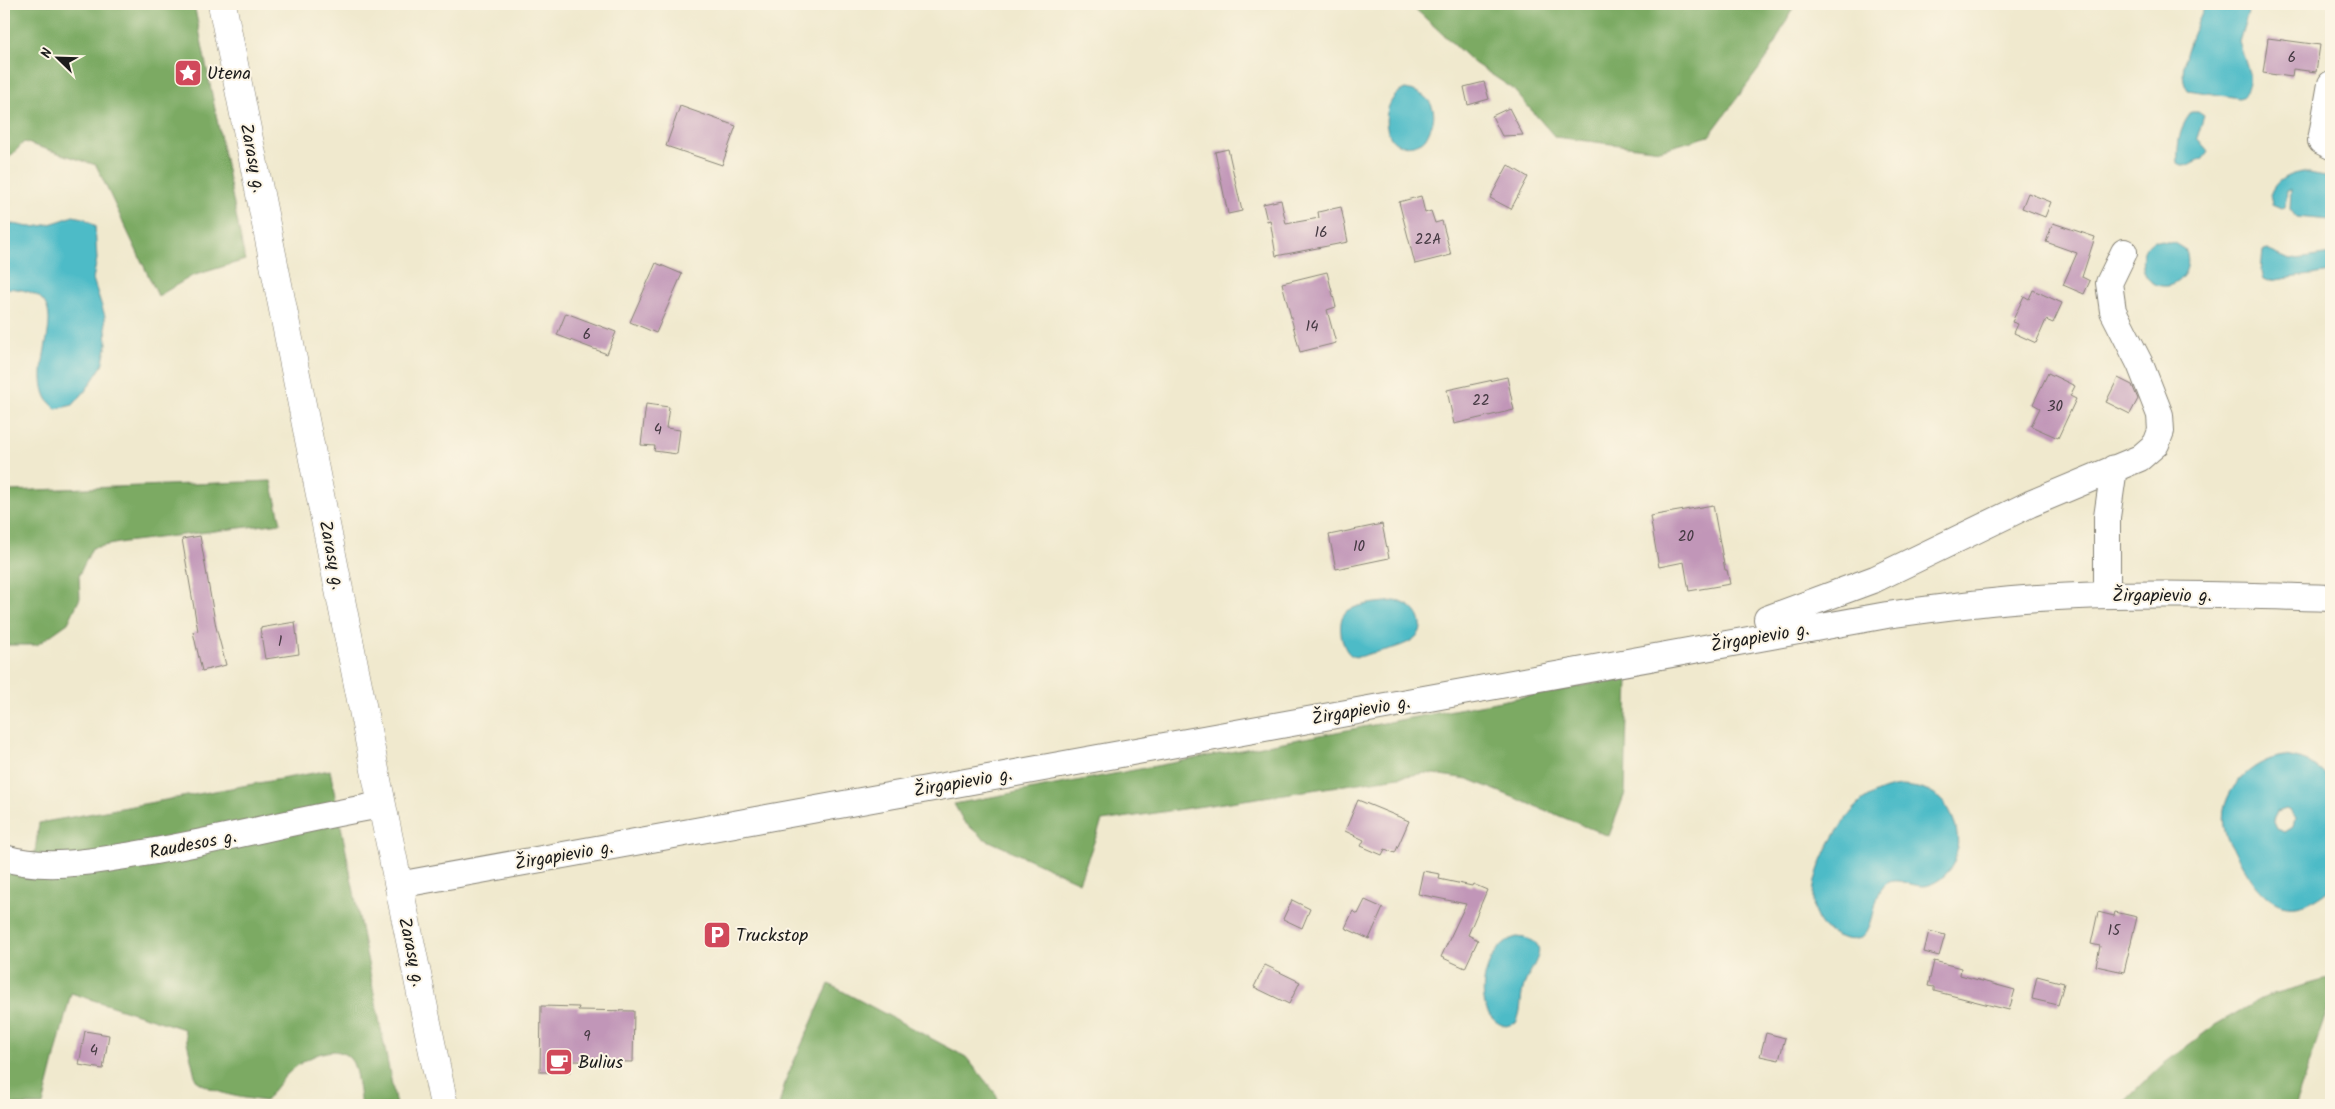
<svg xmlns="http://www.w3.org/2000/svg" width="2335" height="1109" font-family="Kalam,sans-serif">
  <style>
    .forest { fill: #7caa64; stroke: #4c6340 }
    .water { fill: #4dbbc7; stroke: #346c72; fill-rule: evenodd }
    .building { fill: #c196b8 }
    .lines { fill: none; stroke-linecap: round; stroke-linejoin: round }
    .minor-casing { stroke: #868275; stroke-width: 28 }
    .highway-casing { stroke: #868275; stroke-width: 29 }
    .minor { stroke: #fff; stroke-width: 26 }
    .highway { stroke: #fff; stroke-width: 28 }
    .labels { text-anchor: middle; stroke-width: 4; stroke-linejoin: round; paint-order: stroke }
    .number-label { font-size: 15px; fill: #453a43 }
    .poi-label { font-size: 18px; fill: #1c1c1c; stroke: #fcf5e5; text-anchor: start }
    .street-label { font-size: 18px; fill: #1c1c1c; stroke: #fcf5e5 }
  </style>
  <rect width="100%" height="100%" fill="#fcf5e5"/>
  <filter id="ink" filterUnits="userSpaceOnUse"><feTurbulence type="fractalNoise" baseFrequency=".02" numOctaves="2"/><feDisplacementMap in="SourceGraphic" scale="10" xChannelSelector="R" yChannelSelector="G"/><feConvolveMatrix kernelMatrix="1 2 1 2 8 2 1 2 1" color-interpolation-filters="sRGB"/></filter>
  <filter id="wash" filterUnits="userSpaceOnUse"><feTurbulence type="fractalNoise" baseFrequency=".0096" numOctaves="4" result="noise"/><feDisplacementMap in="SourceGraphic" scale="20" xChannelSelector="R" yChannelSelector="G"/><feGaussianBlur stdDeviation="1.12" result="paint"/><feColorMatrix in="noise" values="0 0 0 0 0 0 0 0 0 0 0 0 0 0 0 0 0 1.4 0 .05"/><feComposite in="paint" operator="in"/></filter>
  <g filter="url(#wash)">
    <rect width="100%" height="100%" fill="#f0e9ce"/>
    <path class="forest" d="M 4,4 L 194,4 L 245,260 L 192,276 L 158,296 L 96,165 L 24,142 L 4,163 Z
      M 1410,4 L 1795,4 L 1767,58 L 1709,136 L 1660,150 L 1555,137 L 1512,88 L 1474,63 Z
      M 271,481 L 281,523 L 125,542 L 92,548 L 79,575 L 80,598 L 68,623 L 37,645 L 4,645 L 4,488 L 9,491 Z
      M 1628,677 L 1625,793 L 1609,836 L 1468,779 L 1426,773 L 1102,821 L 1079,882 L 983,838 L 964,822 L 954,804 Z
      M 330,770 L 396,1105 L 361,1105 C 359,1095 357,1067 351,1060 C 337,1041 308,1057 293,1069 C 283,1077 274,1090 265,1101 C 239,1097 217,1095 196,1080 L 184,1029 L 71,993 L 43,1105 L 4,1105 L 4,869 L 35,852 L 39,823 Z
      M 2331,978 L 2331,999 L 2295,1105 L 2121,1105 L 2162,1065 L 2215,1025 L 2266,996 Z
      M 829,984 L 966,1057 L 996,1094 L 1000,1105 L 779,1105 L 786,1079 Z
      M 1691,1099 L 1762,1105 L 1665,1105 Z"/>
    <path class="water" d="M 2206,4 L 2242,4 L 2248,12 L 2239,42 L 2249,73 L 2249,83 L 2245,96 L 2239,98 L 2188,90 C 2173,69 2197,26 2206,4 Z
      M 1405,89 C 1424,92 1439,104 1432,125 C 1430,129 1428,135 1425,139 C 1418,147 1397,149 1391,138 C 1381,123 1387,96 1405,89 Z
      M 2192,112 L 2198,112 L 2204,116 L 2197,138 L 2208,151 L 2202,159 C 2193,161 2186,170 2178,164 C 2177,146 2179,126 2192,112 Z
      M 2303,172 L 2331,177 L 2331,220 L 2296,217 L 2290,209 L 2291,190 L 2287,191 L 2285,207 L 2281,208 L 2272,204 L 2270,195 C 2275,180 2288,174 2303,172 Z
      M 73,216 L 84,218 L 95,226 L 97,259 L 93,279 L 105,316 L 107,344 L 102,366 L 86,390 L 73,405 L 56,409 C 53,405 48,402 46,397 C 27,353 86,291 4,288 L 4,225 C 14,222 22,227 32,227 C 46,226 60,221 73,216 Z
      M 2154,240 L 2175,243 L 2185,249 C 2197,273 2168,300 2147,278 C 2140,265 2140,248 2154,240 Z
      M 2267,250 L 2290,260 L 2331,254 L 2331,272 L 2269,281 L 2263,279 L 2261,271 L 2263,251 Z
      M 1395,601 C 1406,603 1414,607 1419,617 C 1432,644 1384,650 1368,654 C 1363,656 1358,658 1353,656 C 1341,652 1336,619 1346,612 C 1358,603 1381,603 1395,601 Z
      M 2284,756 C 2305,759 2320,765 2331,782 L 2331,888 C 2289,923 2264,904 2241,862 C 2236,853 2227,842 2225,831 C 2215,794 2251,760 2284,756 ZM 2286,809 L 2290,811 L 2295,818 L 2293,827 L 2285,832 L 2277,829 L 2273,820 L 2277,812 Z
      M 1902,786 C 1917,787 1932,790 1943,802 C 1964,827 1965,872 1929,885 C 1913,890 1895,872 1883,887 C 1869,904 1878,949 1842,938 C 1782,919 1829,834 1858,805 C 1869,794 1886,787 1902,786 Z
      M 1517,937 C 1559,941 1528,968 1523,989 C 1520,1001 1522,1011 1516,1023 L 1506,1026 C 1468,1018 1482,944 1517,937 Z"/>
    <g id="blocks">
      <path class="building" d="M 2268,38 L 2320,45 L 2316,72 L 2293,69 L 2292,77 L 2263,73 Z
        M 1484,82 L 1489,99 L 1468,105 L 1464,87 Z
        M 680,106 L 736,126 L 722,165 L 666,146 Z
        M 1509,108 L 1523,135 L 1502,136 L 1492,116 Z
        M 1228,149 L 1242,211 L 1228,214 L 1215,152 Z
        M 1508,165 L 1528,177 L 1511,209 L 1490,198 Z
        M 2028,193 L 2051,202 L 2045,217 L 2022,208 Z
        M 1421,196 L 1425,213 L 1431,211 L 1435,223 L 1442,221 L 1451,255 L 1415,264 L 1399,202 Z
        M 1281,200 L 1286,224 L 1319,218 L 1318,212 L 1341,207 L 1348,242 L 1276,256 L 1270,220 L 1267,221 L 1263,204 Z
        M 2053,223 L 2095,237 L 2082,277 L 2090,281 L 2084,294 L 2063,285 L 2077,253 L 2046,242 Z
        M 656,263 L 682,274 L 656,333 L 630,322 Z
        M 1327,272 L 1336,307 L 1327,310 L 1336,343 L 1300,352 L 1282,283 Z
        M 2033,290 L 2062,303 L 2053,323 L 2046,320 L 2036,343 L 2014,333 L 2018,324 L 2012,322 L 2024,296 L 2029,299 Z
        M 566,313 L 616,332 L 607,354 L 557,335 Z
        M 2048,373 L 2075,386 L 2070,396 L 2076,399 L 2058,438 L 2031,426 L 2040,408 L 2033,404 Z
        M 1507,377 L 1514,410 L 1454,424 L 1447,390 Z
        M 2118,378 L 2132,385 L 2138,399 L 2130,414 L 2106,402 Z
        M 646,404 L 669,407 L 666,428 L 680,430 L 677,454 L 654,451 L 655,446 L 641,445 Z
        M 1713,505 L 1725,570 L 1727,570 L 1730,584 L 1689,591 L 1684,562 L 1659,567 L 1650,516 Z
        M 1382,524 L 1389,558 L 1336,569 L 1329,535 Z
        M 200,536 L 216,627 L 226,665 L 202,671 L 193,632 L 198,631 L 182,539 Z
        M 295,622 L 299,654 L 265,659 L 260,628 Z
        M 1358,800 L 1409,821 L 1395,853 L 1385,849 L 1382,855 L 1361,846 L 1364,840 L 1345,831 Z
        M 1423,871 L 1440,874 L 1439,879 L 1472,886 L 1473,884 L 1487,890 L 1468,935 L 1478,940 L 1465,968 L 1441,957 L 1466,904 L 1418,894 Z
        M 1292,900 L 1310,909 L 1302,928 L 1283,919 Z
        M 1365,900 L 1383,908 L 1369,939 L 1345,928 L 1353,911 L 1358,914 Z
        M 2098,912 L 2114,916 L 2115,912 L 2137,917 L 2124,972 L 2096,966 L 2100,946 L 2091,944 Z
        M 1929,931 L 1945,935 L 1939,956 L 1924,952 Z
        M 1934,961 L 1961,968 L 1960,975 L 2015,990 L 2009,1010 L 1934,991 L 1934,987 L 1928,986 Z
        M 1265,965 L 1300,982 L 1289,1004 L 1254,987 Z
        M 2037,976 L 2064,983 L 2058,1005 L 2032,999 Z
        M 541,1006 L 579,1007 L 578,1010 L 634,1011 L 633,1062 L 571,1061 L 570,1072 L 540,1072 Z
        M 85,1031 L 109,1035 L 103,1069 L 79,1065 Z
        M 1766,1033 L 1785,1038 L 1779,1060 L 1760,1056 Z"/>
    </g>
  </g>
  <g filter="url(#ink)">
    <use href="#blocks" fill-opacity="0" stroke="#868275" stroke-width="1"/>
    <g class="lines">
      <g class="minor-casing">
        <path id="minor" d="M 2331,84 L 2321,141 L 2331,146
          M 2107,595 L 2107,517 L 2114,468
          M 1767,619 L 1875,579 L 2030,504 L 2140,458 L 2156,444 L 2161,431 L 2160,415 L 2140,364 L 2113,311 L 2109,283 L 2124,252
          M 4,858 C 46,870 89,862 132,855 C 216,842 298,819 382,805
          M 398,885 L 1887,615 C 1937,608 1988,601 2038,598 C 2136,592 2234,595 2331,598"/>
      </g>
      <g class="highway-casing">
        <path id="highway" d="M 222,4 L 382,805 L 444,1105"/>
      </g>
      <use href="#minor" class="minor"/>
      <use href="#highway" class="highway"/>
    </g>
  </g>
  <defs>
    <g id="sight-square" transform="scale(1.4375)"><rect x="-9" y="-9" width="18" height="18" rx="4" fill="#d1495b" stroke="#fcf5e5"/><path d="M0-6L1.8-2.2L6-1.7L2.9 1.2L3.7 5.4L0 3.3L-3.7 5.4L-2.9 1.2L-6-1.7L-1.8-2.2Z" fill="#fff"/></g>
    <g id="parking-square" transform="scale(1.4375)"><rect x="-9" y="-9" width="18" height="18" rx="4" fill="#d1495b" stroke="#fcf5e5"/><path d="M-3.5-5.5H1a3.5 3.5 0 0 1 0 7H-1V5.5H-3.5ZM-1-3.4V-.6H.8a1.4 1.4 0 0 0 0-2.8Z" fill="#fff"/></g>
    <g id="cafe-square" transform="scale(1.4375)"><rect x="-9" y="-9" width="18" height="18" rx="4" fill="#d1495b" stroke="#fcf5e5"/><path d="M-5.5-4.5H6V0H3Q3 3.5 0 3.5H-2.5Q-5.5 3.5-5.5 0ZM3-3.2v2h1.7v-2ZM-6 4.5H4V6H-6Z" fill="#fff"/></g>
  </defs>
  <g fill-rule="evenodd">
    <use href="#sight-square" x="188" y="73"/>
    <use href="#parking-square" x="717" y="935"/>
    <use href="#cafe-square" x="559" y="1062"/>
  </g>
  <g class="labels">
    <g class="number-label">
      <text x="2292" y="62">6</text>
      <text x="1321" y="237">16</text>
      <text x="1428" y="244">22A</text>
      <text x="1312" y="331">14</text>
      <text x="587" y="339">6</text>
      <text x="1481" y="405">22</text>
      <text x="2055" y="411">30</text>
      <text x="658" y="434">4</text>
      <text x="1686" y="541">20</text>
      <text x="1359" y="551">10</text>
      <text x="280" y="646">1</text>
      <text x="2114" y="935">15</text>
      <text x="587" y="1041">9</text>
      <text x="94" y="1055">4</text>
    </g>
    <g class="poi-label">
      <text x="207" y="79">Utena</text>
      <text x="736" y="941">Truckstop</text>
      <text x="578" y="1068">Bulius</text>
    </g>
    <g class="street-label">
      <text transform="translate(253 158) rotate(79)" y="6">Zarasų g.</text>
      <text transform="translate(332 555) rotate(79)" y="6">Zarasų g.</text>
      <text x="2162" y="601">Žirgapievio g.</text>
      <text transform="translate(1760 637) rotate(-10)" y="6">Žirgapievio g.</text>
      <text transform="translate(1361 710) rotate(-10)" y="6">Žirgapievio g.</text>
      <text transform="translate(963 782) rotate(-10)" y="6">Žirgapievio g.</text>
      <text transform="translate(193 844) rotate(-11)" y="6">Raudesos g.</text>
      <text transform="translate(564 855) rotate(-10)" y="6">Žirgapievio g.</text>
      <text transform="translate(412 952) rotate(78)" y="6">Zarasų g.</text>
    </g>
  </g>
  <rect width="2335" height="1109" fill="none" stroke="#fcf5e5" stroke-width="20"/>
  <g transform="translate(58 58) rotate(293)" stroke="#fcf5e5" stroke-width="4" paint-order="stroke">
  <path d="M0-4L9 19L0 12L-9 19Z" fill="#1c1c1c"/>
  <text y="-8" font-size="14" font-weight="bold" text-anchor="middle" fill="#1c1c1c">N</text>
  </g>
</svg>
